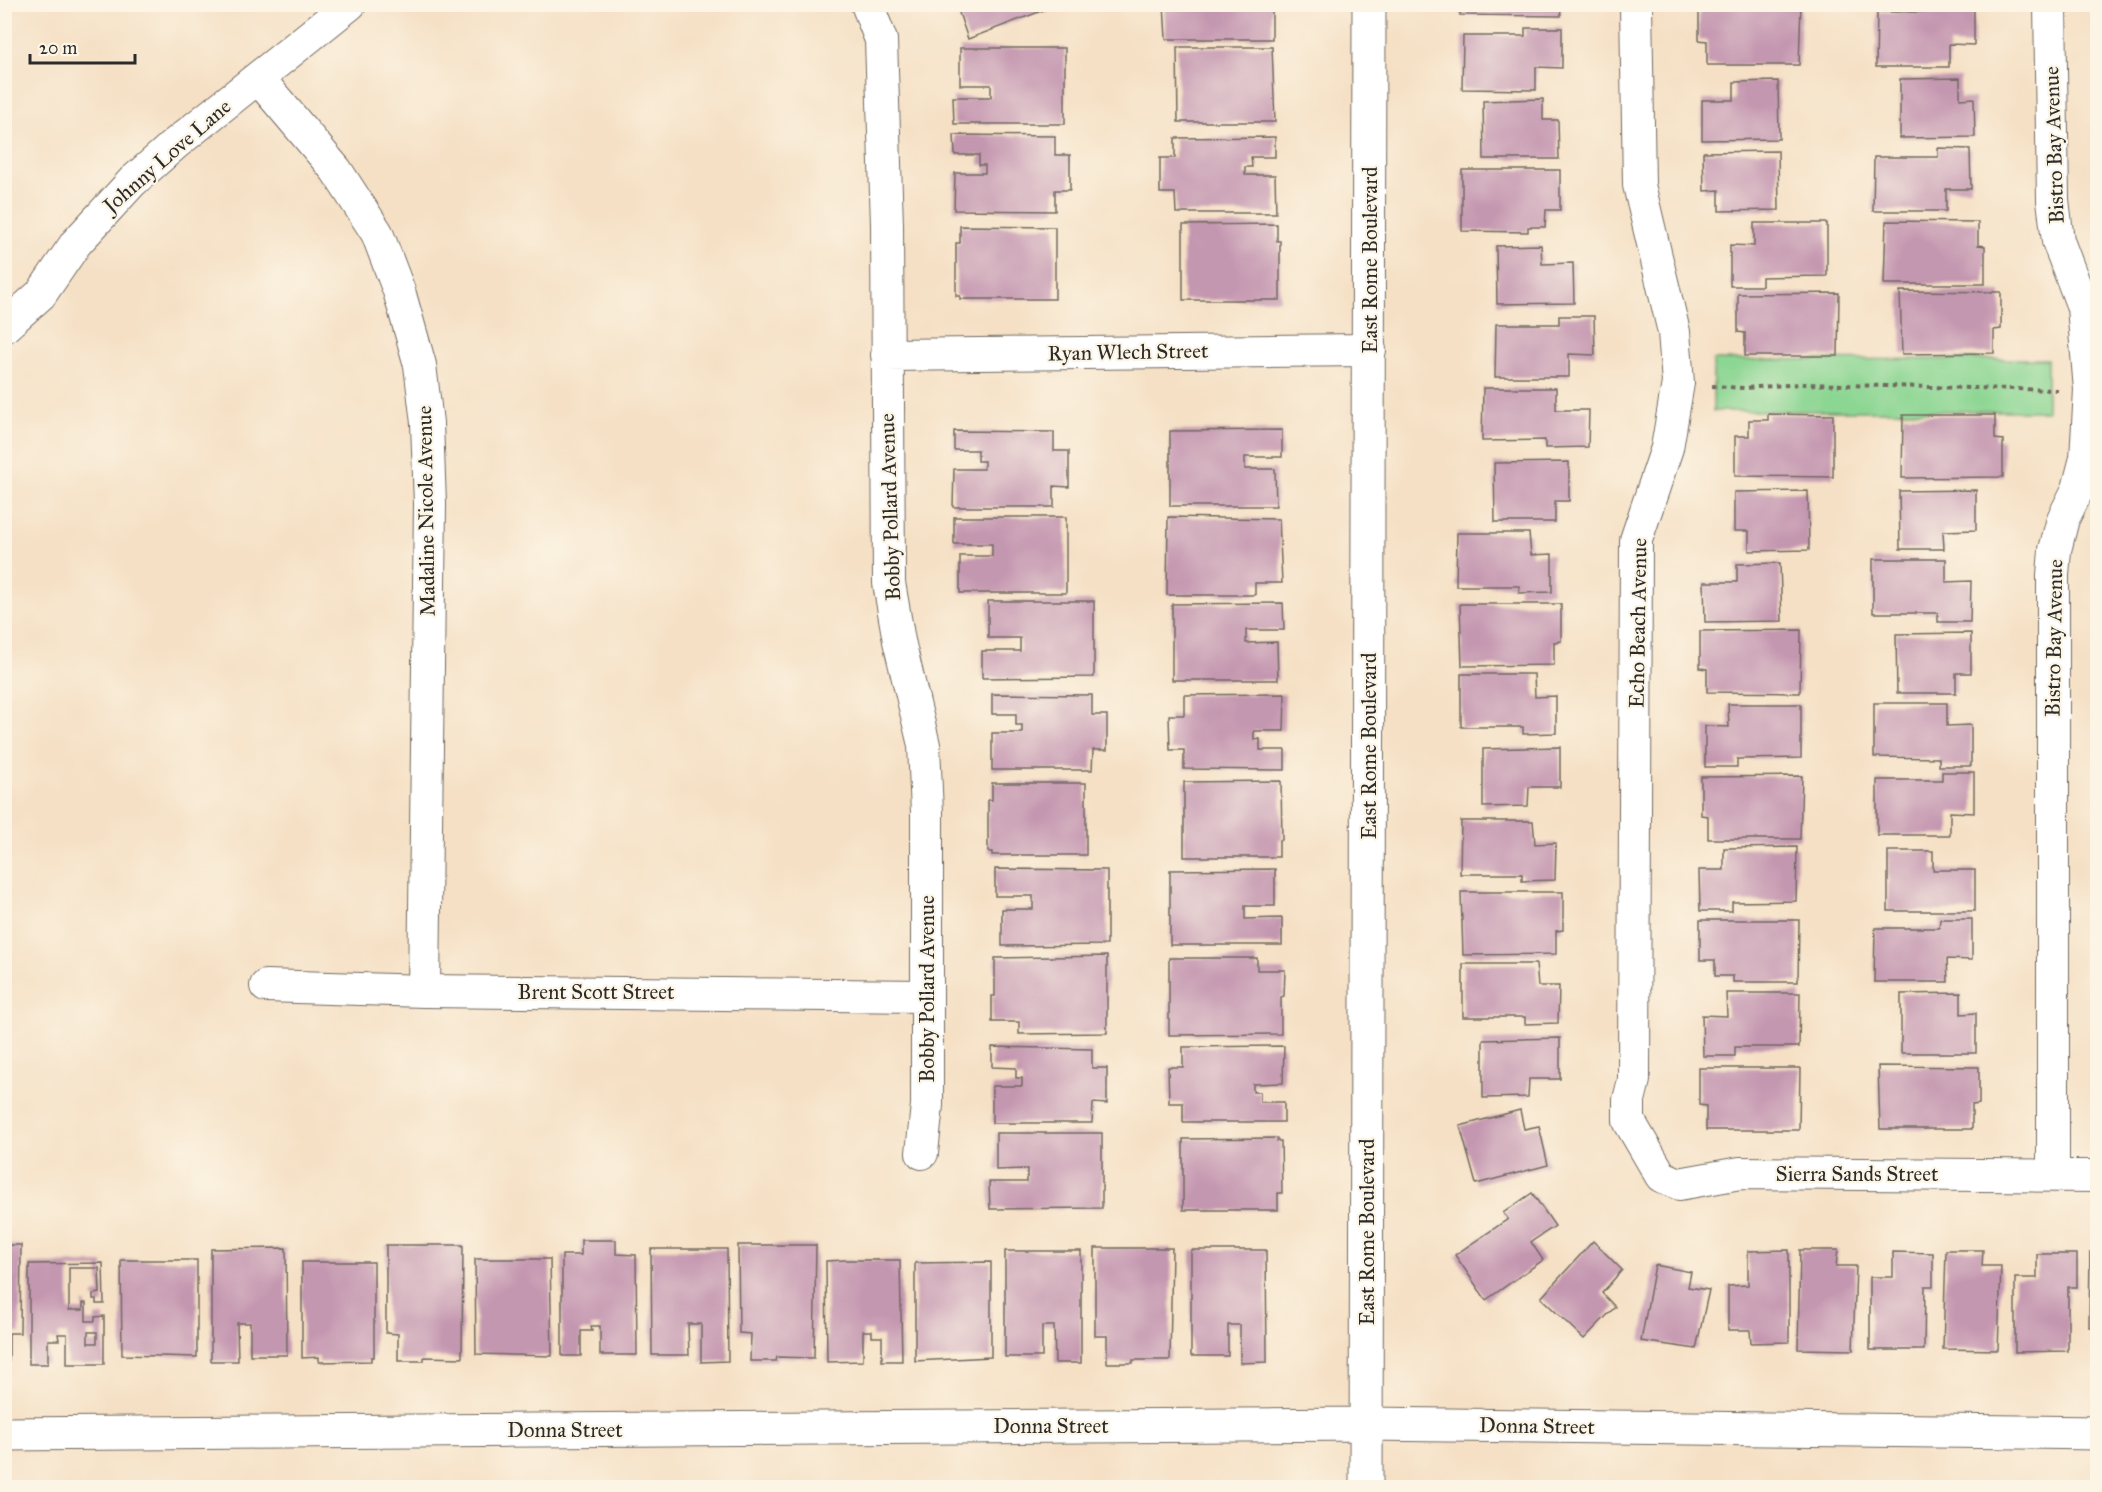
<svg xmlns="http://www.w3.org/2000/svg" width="2102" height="1492" font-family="'IM FELL Great Primer',serif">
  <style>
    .green { fill: #8cd693; stroke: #5c805f; stroke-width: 1.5 }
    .building { fill: #c497b0; fill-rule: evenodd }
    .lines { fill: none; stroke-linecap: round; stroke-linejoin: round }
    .street-casing { stroke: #726a61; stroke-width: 34 }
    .secondary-casing { stroke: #726a61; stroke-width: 35 }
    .path { stroke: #726a61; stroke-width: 4; stroke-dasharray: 4.5 4.5; stroke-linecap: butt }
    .street { stroke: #fff; stroke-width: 32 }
    .secondary { stroke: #fff; stroke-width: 33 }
    .labels { text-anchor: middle; stroke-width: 4.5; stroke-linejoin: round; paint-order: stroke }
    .street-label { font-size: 21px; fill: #2b2b2b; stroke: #fcf5e5 }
  </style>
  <rect width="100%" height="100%" fill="#fcf5e5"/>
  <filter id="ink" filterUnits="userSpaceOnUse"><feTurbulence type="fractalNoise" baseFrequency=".0167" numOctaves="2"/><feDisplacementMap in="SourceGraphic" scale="12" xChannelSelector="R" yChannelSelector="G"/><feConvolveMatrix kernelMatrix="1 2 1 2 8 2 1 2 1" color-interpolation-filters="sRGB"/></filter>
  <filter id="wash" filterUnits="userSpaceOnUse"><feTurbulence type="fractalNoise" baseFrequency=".008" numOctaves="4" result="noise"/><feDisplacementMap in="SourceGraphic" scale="24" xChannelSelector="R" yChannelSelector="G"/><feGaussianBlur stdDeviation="1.35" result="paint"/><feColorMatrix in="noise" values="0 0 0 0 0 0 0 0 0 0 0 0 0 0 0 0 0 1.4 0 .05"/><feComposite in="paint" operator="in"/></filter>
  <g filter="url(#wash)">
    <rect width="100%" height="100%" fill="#f5e0c5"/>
    <path class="green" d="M 2047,359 L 2047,411 L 1713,411 L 1713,360 Z"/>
    <g id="blocks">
      <path class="building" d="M 956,4 L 1057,4 L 1057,5 L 968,39 Z
        M 1164,4 L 1272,4 L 1272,39 L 1166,39 Z
        M 1460,4 L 1560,4 L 1561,16 L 1460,15 Z
        M 1699,4 L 1801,4 L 1799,65 L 1707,65 L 1707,41 L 1699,40 Z
        M 1941,4 L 1974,4 L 1974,45 L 1949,44 L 1949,67 L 1876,67 L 1877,12 L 1941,12 Z
        M 1525,28 L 1562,28 L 1562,68 L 1536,67 L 1536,90 L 1462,89 L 1463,36 L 1525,36 Z
        M 1177,47 L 1272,47 L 1275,122 L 1178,122 Z
        M 960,48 L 1065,48 L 1065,124 L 954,124 L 953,97 L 991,97 L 991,85 L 960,85 Z
        M 1960,78 L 1960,99 L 1974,98 L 1975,137 L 1900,138 L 1900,79 Z
        M 1778,81 L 1779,139 L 1702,140 L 1702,100 L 1734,100 L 1734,82 Z
        M 1543,99 L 1543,120 L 1558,120 L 1559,159 L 1484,159 L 1483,101 Z
        M 954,135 L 1055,136 L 1055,155 L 1070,155 L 1070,190 L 1055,190 L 1055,211 L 954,210 L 955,173 L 985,173 L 985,165 L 979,165 L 979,155 L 955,155 Z
        M 1275,137 L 1275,157 L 1251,157 L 1252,167 L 1245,167 L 1245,175 L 1275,175 L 1276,213 L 1176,213 L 1175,193 L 1160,193 L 1160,158 L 1175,158 L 1175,138 Z
        M 1938,148 L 1970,149 L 1971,189 L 1946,189 L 1946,211 L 1873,211 L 1874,157 L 1938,157 Z
        M 1778,151 L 1779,210 L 1719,211 L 1719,190 L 1704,191 L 1703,152 Z
        M 1462,170 L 1560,170 L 1560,210 L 1546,210 L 1545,227 L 1528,227 L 1528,232 L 1462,231 Z
        M 1886,221 L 1978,222 L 1978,245 L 1985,246 L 1985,284 L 1884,284 Z
        M 1754,223 L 1827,223 L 1827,276 L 1762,277 L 1762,286 L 1730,286 L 1730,245 L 1754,246 Z
        M 1277,224 L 1277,241 L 1280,241 L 1280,300 L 1183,300 L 1183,225 Z
        M 960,226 L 1055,227 L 1055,299 L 960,299 L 960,296 L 956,296 L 956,243 L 960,243 Z
        M 1541,245 L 1542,264 L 1573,263 L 1574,303 L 1497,304 L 1496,246 Z
        M 1900,291 L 2001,292 L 2001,329 L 1994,330 L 1994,353 L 1902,354 Z
        M 1839,293 L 1838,356 L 1745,356 L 1745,333 L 1738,332 L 1738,294 Z
        M 1559,316 L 1594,316 L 1595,355 L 1569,354 L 1569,377 L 1495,377 L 1496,324 L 1559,324 Z
        M 1483,388 L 1556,388 L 1556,410 L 1589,410 L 1588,447 L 1545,448 L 1545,440 L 1482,441 Z
        M 1768,414 L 1833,415 L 1833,477 L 1735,476 L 1735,436 L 1749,436 L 1749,420 L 1768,420 Z
        M 1903,415 L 1995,415 L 1995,439 L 2003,440 L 2003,477 L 1902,478 Z
        M 1282,430 L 1282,457 L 1245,457 L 1245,469 L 1275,469 L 1276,506 L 1170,506 L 1170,431 Z
        M 954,431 L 1054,432 L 1054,451 L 1069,451 L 1069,487 L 1054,486 L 1054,507 L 953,507 L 954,469 L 984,469 L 984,461 L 978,461 L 978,450 L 954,450 Z
        M 1569,462 L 1569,501 L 1555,501 L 1555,522 L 1495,522 L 1494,463 Z
        M 1976,490 L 1976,530 L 1943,531 L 1944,549 L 1900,549 L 1899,491 Z
        M 1808,491 L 1809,550 L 1749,551 L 1749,531 L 1734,531 L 1734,492 Z
        M 954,517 L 1066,517 L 1066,593 L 960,593 L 960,556 L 992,556 L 992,544 L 954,544 Z
        M 1168,517 L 1279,519 L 1282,583 L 1255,583 L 1255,595 L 1167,595 Z
        M 1457,533 L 1529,533 L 1531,555 L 1552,554 L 1552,592 L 1519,593 L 1519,586 L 1456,586 Z
        M 1873,559 L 1946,559 L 1946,582 L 1971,581 L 1970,622 L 1938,622 L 1938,613 L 1873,613 Z
        M 1780,563 L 1782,621 L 1705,622 L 1704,582 L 1737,582 L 1737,564 Z
        M 988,601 L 1094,601 L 1094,677 L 982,678 L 982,651 L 1020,651 L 1020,638 L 988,638 Z
        M 1283,603 L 1284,630 L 1246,630 L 1246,643 L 1277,642 L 1278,680 L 1172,680 L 1172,604 Z
        M 1460,604 L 1561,604 L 1561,641 L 1554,642 L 1554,665 L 1462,666 Z
        M 1801,630 L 1800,693 L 1707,692 L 1707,669 L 1700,668 L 1700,631 Z
        M 1971,633 L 1971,673 L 1956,673 L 1956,693 L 1897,693 L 1896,634 Z
        M 1461,674 L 1534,674 L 1535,697 L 1556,696 L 1556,733 L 1523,734 L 1523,727 L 1461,727 Z
        M 992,694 L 1092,695 L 1092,715 L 1107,715 L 1107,750 L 1093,750 L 1092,770 L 992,770 L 992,733 L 1022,733 L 1022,725 L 1016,725 L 1016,714 L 992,714 Z
        M 1285,694 L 1284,731 L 1254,731 L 1254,740 L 1260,739 L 1260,750 L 1285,750 L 1285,770 L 1184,769 L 1184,750 L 1170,750 L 1169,715 L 1184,715 L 1184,695 Z
        M 1874,703 L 1947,703 L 1947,726 L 1971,725 L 1971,766 L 1939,766 L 1939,758 L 1874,757 Z
        M 1728,704 L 1801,704 L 1801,758 L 1737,759 L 1737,767 L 1705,767 L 1705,726 L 1729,727 Z
        M 1560,747 L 1560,787 L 1529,787 L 1528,806 L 1483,807 L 1483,749 Z
        M 1942,772 L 1974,772 L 1974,813 L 1950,812 L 1950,835 L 1877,835 L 1877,780 L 1942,780 Z
        M 1802,776 L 1800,839 L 1708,839 L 1708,816 L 1701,815 L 1701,777 Z
        M 1281,781 L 1282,840 L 1279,840 L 1279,857 L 1184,857 L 1184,782 Z
        M 992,783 L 1086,783 L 1086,855 L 992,855 L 992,852 L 988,852 L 988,800 L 992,800 Z
        M 1461,821 L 1533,821 L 1535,844 L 1556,843 L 1555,880 L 1522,881 L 1522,874 L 1460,874 Z
        M 1797,847 L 1796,901 L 1732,902 L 1732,911 L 1700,911 L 1699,870 L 1724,870 L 1724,848 Z
        M 1888,851 L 1933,851 L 1933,870 L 1975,870 L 1975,911 L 1888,911 Z
        M 995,869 L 1107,870 L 1107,945 L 1002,946 L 1002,909 L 1033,909 L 1033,896 L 995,896 Z
        M 1275,869 L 1275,906 L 1245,906 L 1245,919 L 1282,918 L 1282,945 L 1170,945 L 1170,870 Z
        M 1461,892 L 1563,892 L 1563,930 L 1556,931 L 1556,954 L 1463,955 Z
        M 1940,919 L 1972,919 L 1972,960 L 1947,959 L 1948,982 L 1874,982 L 1875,928 L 1939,928 Z
        M 1700,920 L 1799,920 L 1798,982 L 1733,982 L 1733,976 L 1715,976 L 1715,960 L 1700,960 Z
        M 1107,956 L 1107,1033 L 1019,1034 L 1019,1022 L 992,1022 L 992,996 L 995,996 L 995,958 Z
        M 1169,958 L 1257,958 L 1257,970 L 1285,970 L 1284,996 L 1281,997 L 1281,1034 L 1169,1035 Z
        M 1463,964 L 1536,964 L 1538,986 L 1559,986 L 1558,1023 L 1525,1024 L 1525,1017 L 1463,1017 Z
        M 1726,993 L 1800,993 L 1799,1047 L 1735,1047 L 1735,1056 L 1703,1056 L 1702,1015 L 1727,1016 Z
        M 1961,993 L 1961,1014 L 1976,1013 L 1976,1053 L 1901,1053 L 1901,994 Z
        M 1560,1038 L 1560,1079 L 1529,1079 L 1528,1097 L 1483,1098 L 1483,1040 Z
        M 1284,1046 L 1283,1083 L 1253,1084 L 1253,1092 L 1260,1092 L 1260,1102 L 1284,1102 L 1284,1122 L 1183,1122 L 1183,1103 L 1169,1103 L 1168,1067 L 1183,1067 L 1183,1047 Z
        M 992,1047 L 1092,1049 L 1092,1068 L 1107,1068 L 1107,1104 L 1093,1103 L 1092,1123 L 992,1123 L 992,1086 L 1022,1086 L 1022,1078 L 1016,1078 L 1016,1068 L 992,1067 Z
        M 1878,1066 L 1979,1067 L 1979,1104 L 1972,1105 L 1972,1129 L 1880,1129 Z
        M 1699,1068 L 1800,1068 L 1799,1130 L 1706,1130 L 1706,1106 L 1699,1105 Z
        M 1520,1110 L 1524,1129 L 1539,1126 L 1548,1165 L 1476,1184 L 1460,1126 Z
        M 996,1133 L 1102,1133 L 1102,1208 L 990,1209 L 989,1182 L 1027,1182 L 1027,1169 L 996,1170 Z
        M 1277,1138 L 1277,1141 L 1281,1141 L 1282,1193 L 1278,1193 L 1278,1210 L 1183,1210 L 1183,1139 Z
        M 1532,1193 L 1555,1226 L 1531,1242 L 1543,1260 L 1486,1300 L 1455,1255 L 1508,1219 L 1503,1213 Z
        M 581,1240 L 616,1240 L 616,1254 L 636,1255 L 637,1355 L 600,1355 L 600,1326 L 591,1326 L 592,1331 L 581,1331 L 581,1356 L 562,1356 L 562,1255 L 581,1255 Z
        M 1593,1241 L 1622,1270 L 1602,1293 L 1615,1307 L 1584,1339 L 1541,1298 Z
        M 4,1245 L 21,1245 L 20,1333 L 9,1333 L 9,1361 L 4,1361 Z
        M 386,1245 L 463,1245 L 462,1358 L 424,1357 L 424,1361 L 398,1361 L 398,1334 L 386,1333 Z
        M 738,1245 L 816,1245 L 814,1358 L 777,1357 L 776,1361 L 750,1361 L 751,1334 L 739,1333 Z
        M 286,1248 L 287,1355 L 250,1355 L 250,1323 L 237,1323 L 238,1361 L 211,1361 L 211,1249 Z
        M 1095,1248 L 1172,1248 L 1170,1360 L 1133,1360 L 1133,1363 L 1107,1363 L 1107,1336 L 1095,1336 Z
        M 651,1249 L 727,1249 L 728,1361 L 701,1362 L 701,1324 L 688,1324 L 689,1355 L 652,1355 Z
        M 1191,1250 L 1266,1250 L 1267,1362 L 1240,1363 L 1240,1325 L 1228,1325 L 1228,1356 L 1191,1356 Z
        M 1789,1250 L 1789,1342 L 1751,1343 L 1750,1330 L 1728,1330 L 1728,1286 L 1748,1285 L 1748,1251 Z
        M 1800,1250 L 1838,1250 L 1836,1266 L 1856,1266 L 1853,1350 L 1798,1349 Z
        M 1946,1250 L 1983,1250 L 1982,1266 L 2001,1266 L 1998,1350 L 1943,1349 Z
        M 1005,1251 L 1081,1251 L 1081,1363 L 1055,1363 L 1054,1326 L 1042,1326 L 1042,1357 L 1005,1357 Z
        M 1893,1252 L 1933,1253 L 1933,1286 L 1925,1286 L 1924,1350 L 1870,1350 L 1870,1277 L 1893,1277 Z
        M 2090,1252 L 2098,1252 L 2098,1327 L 2089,1327 Z
        M 2037,1254 L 2077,1254 L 2077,1287 L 2068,1287 L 2068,1351 L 2015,1352 L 2015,1278 L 2037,1278 Z
        M 475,1259 L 550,1259 L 552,1356 L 476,1354 Z
        M 121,1260 L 197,1260 L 197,1357 L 122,1355 Z
        M 846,1260 L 900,1260 L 902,1361 L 882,1361 L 882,1337 L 872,1337 L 872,1331 L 863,1331 L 863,1361 L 827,1362 L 826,1261 Z
        M 302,1262 L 374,1262 L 374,1357 L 371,1357 L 371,1361 L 319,1362 L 319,1357 L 302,1358 Z
        M 991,1262 L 991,1357 L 915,1361 L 915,1263 Z
        M 103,1263 L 104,1304 L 96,1304 L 96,1299 L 93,1299 L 93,1294 L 100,1293 L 99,1268 L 69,1268 L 69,1310 L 83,1310 L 83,1303 L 86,1303 L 86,1321 L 95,1321 L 95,1317 L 104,1316 L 104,1364 L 67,1364 L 67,1334 L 58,1334 L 59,1340 L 48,1340 L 48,1364 L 29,1364 L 29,1264 ZM 88,1332 L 97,1332 L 97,1343 L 88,1343 Z
        M 1655,1265 L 1691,1272 L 1688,1287 L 1709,1290 L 1696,1349 L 1641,1341 Z"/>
    </g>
  </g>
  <g filter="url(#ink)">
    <use href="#blocks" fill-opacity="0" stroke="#726a61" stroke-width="1.5"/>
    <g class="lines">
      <g class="street-casing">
        <path id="street" d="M 867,4 L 881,40 L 887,225 L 889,583 L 899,641 L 924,745 L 927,813 L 927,1105 L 922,1153
          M 1636,4 L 1639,185 L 1674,332 L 1678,383 L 1667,448 L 1636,540 L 1634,1080 L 1629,1100 L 1629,1121 L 1661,1176 L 1679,1184 L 1740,1173 L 2098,1176
          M 2050,4 L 2053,200 L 2058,241 L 2083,307 L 2090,390 L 2086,458 L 2078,489 L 2063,519 L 2055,550 L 2053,575 L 2053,1175
          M 259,79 L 336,170 L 377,233 L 399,291 L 420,365 L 427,423 L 430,504 L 424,991
          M 4,327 L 41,294 L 76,243 L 132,182 L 175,144 L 350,4
          M 887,355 L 1370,350
          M 266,986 L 424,991 L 927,996"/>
      </g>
      <g class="secondary-casing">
        <path id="secondary" d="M 4,1434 L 1366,1424 L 2098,1433
          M 1366,1488 L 1369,4"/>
      </g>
      <path class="path" d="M 1712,386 L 1744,388 L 1801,384 L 2058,390"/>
      <use href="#street" class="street"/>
      <use href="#secondary" class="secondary"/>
    </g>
  </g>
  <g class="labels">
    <g class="street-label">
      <text transform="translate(2054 145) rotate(-92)" y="7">Bistro Bay Avenue</text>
      <text transform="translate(167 156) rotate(-41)" y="7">Johnny Love Lane</text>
      <text transform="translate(1370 260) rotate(-90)" y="7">East Rome Boulevard</text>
      <text transform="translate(1128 352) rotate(-1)" y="7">Ryan Wlech Street</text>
      <text transform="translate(890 507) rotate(-92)" y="7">Bobby Pollard Avenue</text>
      <text transform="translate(426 511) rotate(-91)" y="7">Madaline Nicole Avenue</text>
      <text transform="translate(1638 623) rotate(-89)" y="7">Echo Beach Avenue</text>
      <text transform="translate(2054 638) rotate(-89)" y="7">Bistro Bay Avenue</text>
      <text transform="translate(1369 746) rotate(-90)" y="7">East Rome Boulevard</text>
      <text transform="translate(927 989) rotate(-90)" y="7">Bobby Pollard Avenue</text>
      <text x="596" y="999">Brent Scott Street</text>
      <text x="1857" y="1181">Sierra Sands Street</text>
      <text transform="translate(1367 1232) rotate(-90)" y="7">East Rome Boulevard</text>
      <text x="1051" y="1433">Donna Street</text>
      <text transform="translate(1537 1426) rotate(1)" y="7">Donna Street</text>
      <text x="565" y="1437">Donna Street</text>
    </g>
  </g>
  <rect width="2102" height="1492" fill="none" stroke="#fcf5e5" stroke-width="24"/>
  <path d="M30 54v9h105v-9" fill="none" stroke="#2b2b2b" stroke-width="3"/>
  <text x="39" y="54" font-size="18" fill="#2b2b2b" stroke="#fcf5e5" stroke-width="4.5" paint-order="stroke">20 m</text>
</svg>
